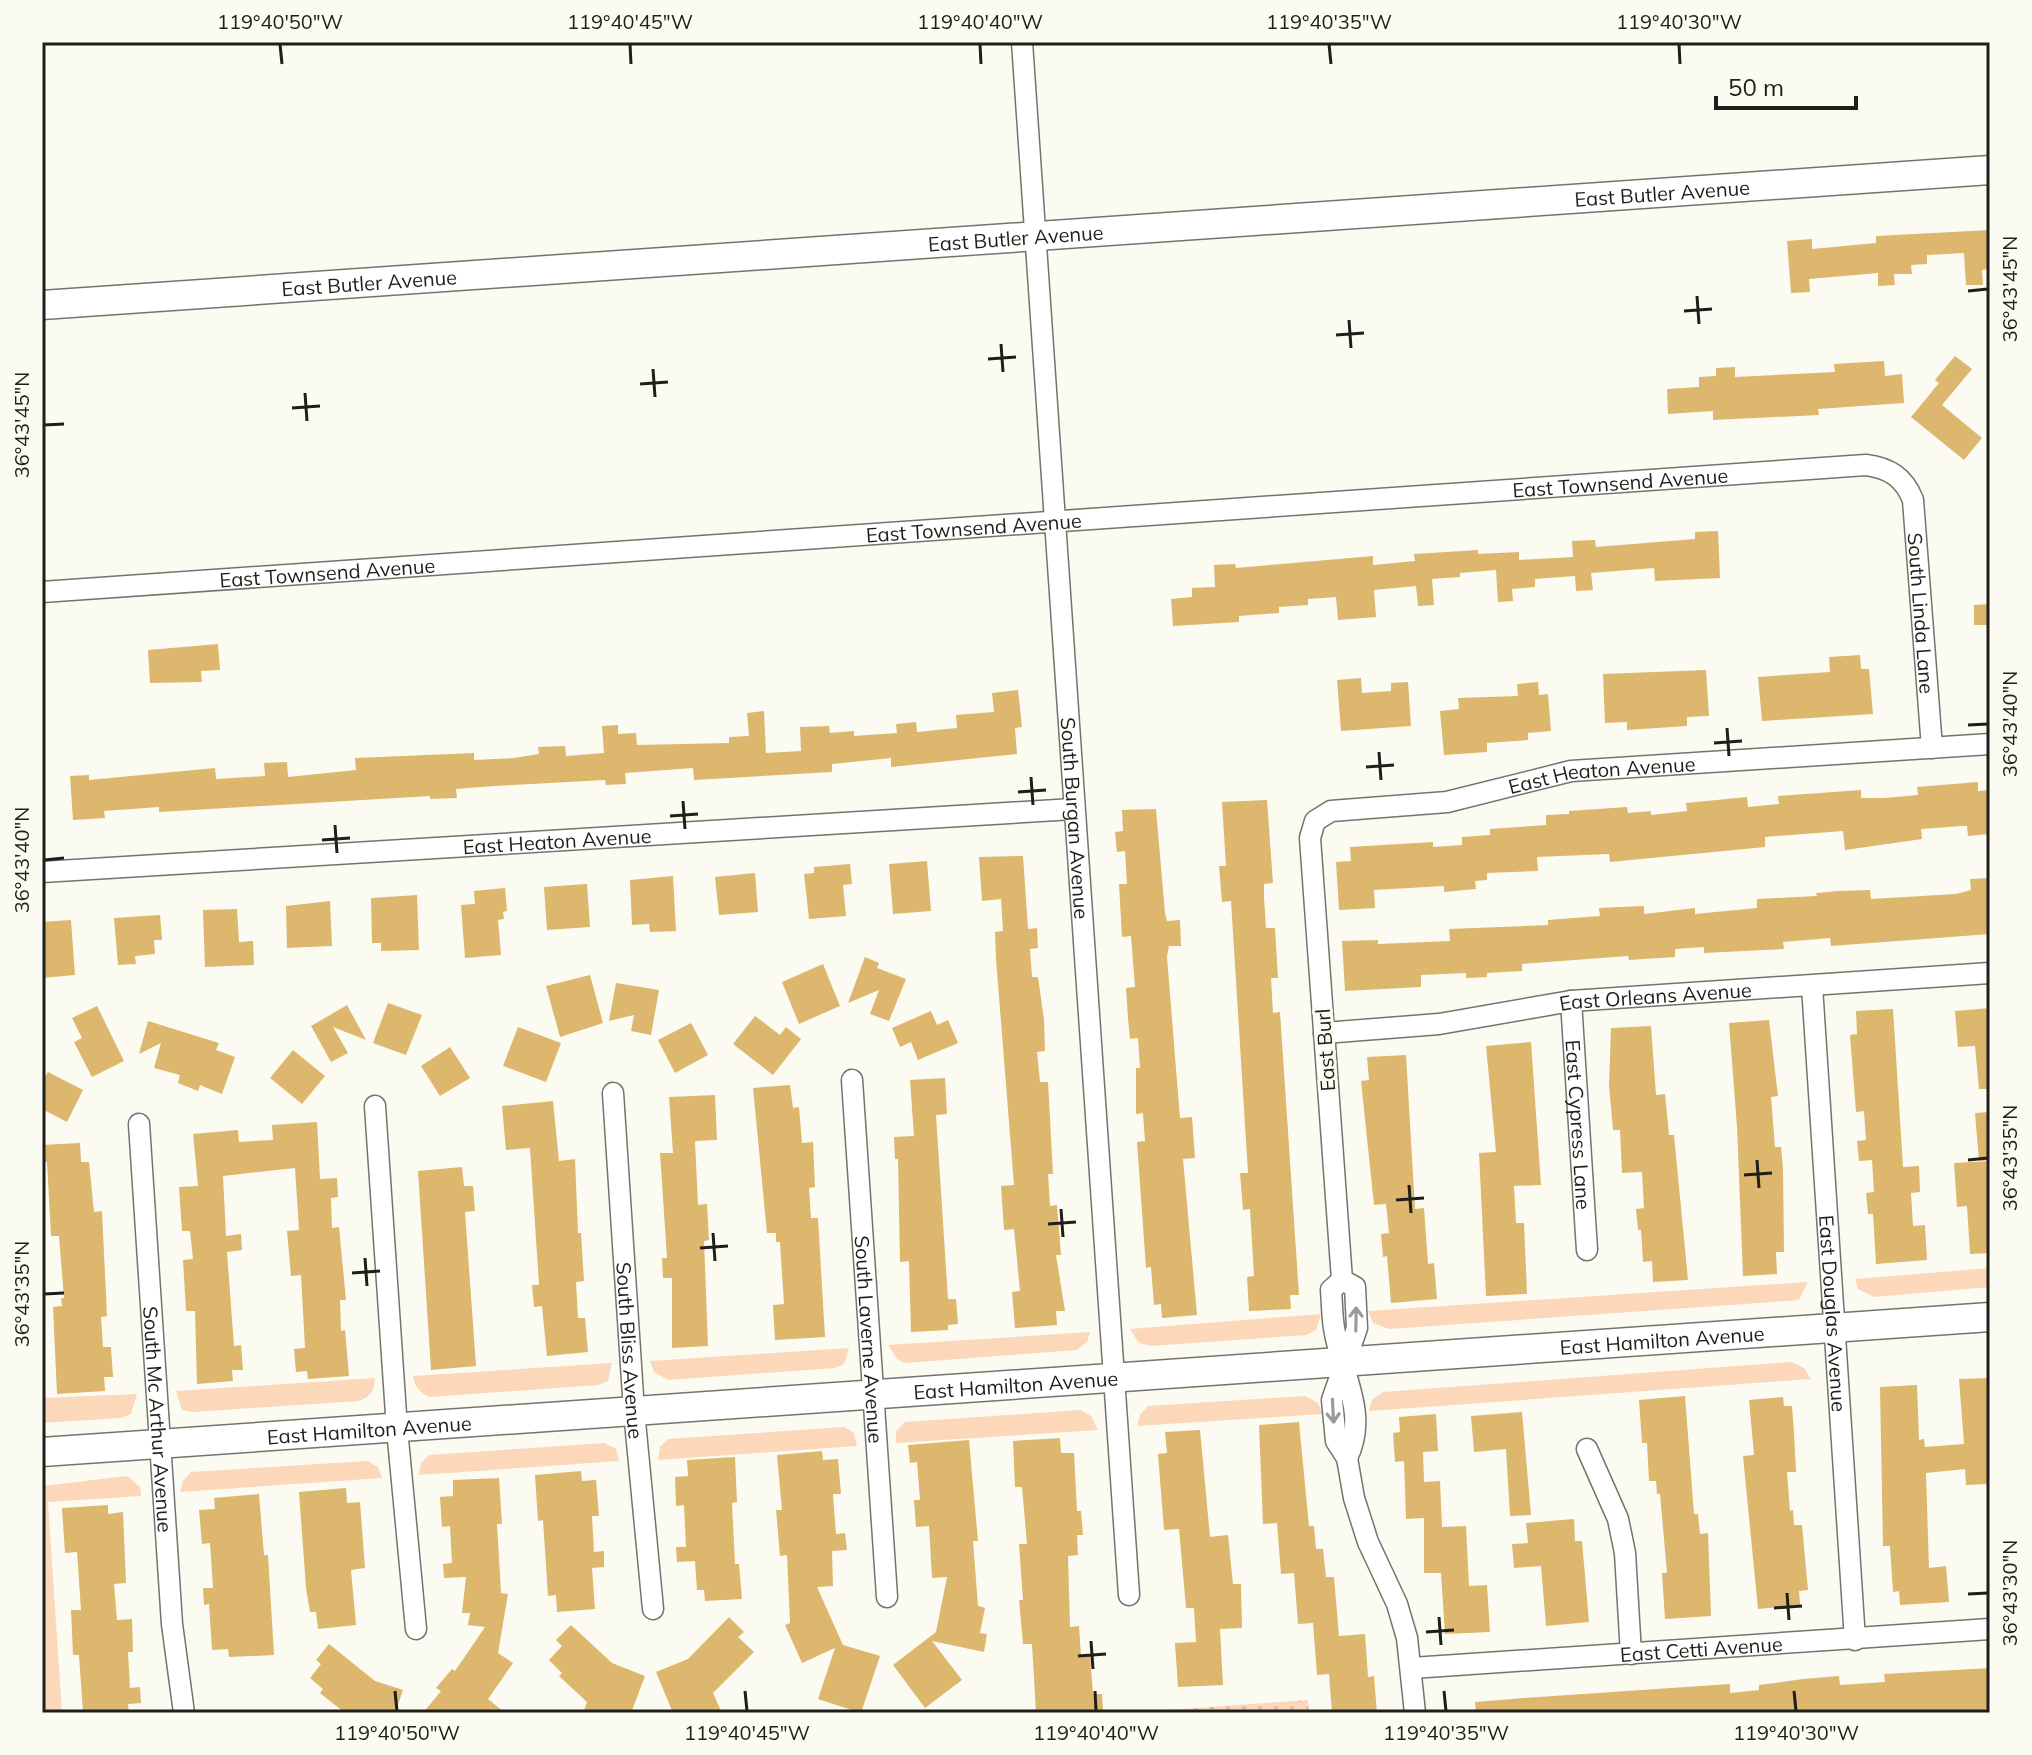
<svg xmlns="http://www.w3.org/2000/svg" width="2032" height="1755" font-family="Mulish,sans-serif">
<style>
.grass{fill:url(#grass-dots)}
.green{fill:#fdd7ba}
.building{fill:#dcb76d}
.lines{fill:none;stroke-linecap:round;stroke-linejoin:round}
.street-casing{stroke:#74746c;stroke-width:23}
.secondary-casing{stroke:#74746c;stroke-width:31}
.street{stroke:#fff;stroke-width:20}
.secondary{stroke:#fff;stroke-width:28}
.oneway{stroke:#9a9a98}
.ticks{fill:none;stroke:#1e1e1b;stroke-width:3}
.labels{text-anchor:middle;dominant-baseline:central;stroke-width:6;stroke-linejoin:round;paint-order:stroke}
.street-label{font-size:20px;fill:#1e1e1b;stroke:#fbfbf2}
.neatline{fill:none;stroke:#1e1e1b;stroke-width:3}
.ticks-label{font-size:20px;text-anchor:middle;fill:#1e1e1b}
</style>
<defs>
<pattern id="grass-dots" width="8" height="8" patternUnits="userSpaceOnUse" patternTransform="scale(2)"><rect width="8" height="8" fill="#fdd7ba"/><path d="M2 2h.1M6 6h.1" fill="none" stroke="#d8b89f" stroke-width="1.8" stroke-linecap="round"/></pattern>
</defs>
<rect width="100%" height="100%" fill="#fbfbf2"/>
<path class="grass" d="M1308,1700L1309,1713H1120L1141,1712Z"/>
<path class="green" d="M1990,1268V1287L1874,1297L1858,1289L1855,1279Z
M1808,1282L1799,1300L1788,1301L1389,1329L1373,1323L1368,1311Z
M1321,1314L1316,1330L1306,1335L1150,1346L1139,1343L1130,1329Z
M1090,1332L1087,1342L1077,1350L905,1363L897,1359L888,1345Z
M849,1348L844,1364L835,1368L668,1380L654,1372L650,1361Z
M1791,1362L1804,1368L1811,1379L1369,1411L1372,1400L1383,1392Z
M612,1363L608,1381L598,1385L429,1397C420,1393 414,1386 413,1376Z
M375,1378C374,1391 371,1397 358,1401L193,1412L182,1410L176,1391Z
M137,1394L131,1414L120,1418L42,1423V1398Z
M1305,1396L1318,1403L1323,1414L1137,1426L1140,1415L1148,1406Z
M1080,1410L1091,1416L1098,1430L896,1443V1431L905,1422Z
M844,1427L854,1433L857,1446L658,1460L660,1447L668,1439Z
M605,1443L616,1449L619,1461L419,1475L421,1463L429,1455Z
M367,1461L378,1467L382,1478L180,1492L183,1481L191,1472Z
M127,1476L140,1487L141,1496L48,1502L62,1713H42V1486Z"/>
<path class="building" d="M1990,230V269L1982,270L1983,285H1966L1964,253L1927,255V264L1911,265L1912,274H1894L1895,285L1878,286V273L1809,279L1810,292L1791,293L1787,241L1812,239V249L1876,243V236Z
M1955,356L1972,369L1942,405L1982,438L1964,460L1911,417L1939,383L1935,380Z
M1884,361L1885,376L1902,374L1904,403L1818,409L1819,415L1713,420V411L1668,414L1667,389L1699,387V377L1716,376V368L1735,367V377L1835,372L1834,364Z
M1718,531L1720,578L1655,581L1654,568L1591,573L1593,590L1576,591L1575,576L1535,579V587L1512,589L1513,601L1498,602L1496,570L1460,573V577L1432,579L1434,605L1418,606L1416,586L1374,590L1376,617L1338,620L1336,597L1308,599V605L1279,607V613L1239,616V622L1173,626L1171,599L1192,597V588L1215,587L1214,565L1235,564L1236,568L1373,556V565L1415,561L1414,554L1478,550V554L1519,552V560L1573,557L1572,541L1595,540L1596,547L1695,539V532Z
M1990,604V625H1974V605Z
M218,644L220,670L201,671L202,682L150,683L148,650Z
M1860,655L1861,669H1869L1873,714L1762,721L1758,677L1830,672L1829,657Z
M1706,670L1709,716L1687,717V726L1627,730V722L1605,723L1603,674Z
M1361,678L1362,693L1391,691V683L1408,682L1411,726L1341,731L1337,680Z
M1538,682L1539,695L1548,694L1551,731L1528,733V740L1487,743V752L1444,755L1440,711L1459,709L1458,698L1518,696L1517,684Z
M1018,690L1022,727L1015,728L1017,754L891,767V758L832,764V772L694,780L693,768L625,773L626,784L606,785L605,780L494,786L456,789L457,798L430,799V796L159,812V807L104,811L105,818L73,820L70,776L89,775V780L215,768L216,779L265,776L264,763L287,762L288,777L356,770L355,758L474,753V760L514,758L539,754L538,747L565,746L566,756L604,753L602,726L618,725V734L636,733L637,745L729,743V737L749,736L747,713L764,711L766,753L801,751L800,727L829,726L830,733L854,731V736L897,733L896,724L916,722L917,732L957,728L956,715L994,712L992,693Z
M1978,782V791L1990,790V834L1968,836L1967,826H1961L1921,829L1922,839L1845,850L1843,831L1765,837V847L1610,862L1609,854L1537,857L1538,871L1487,873V880L1475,881L1476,889L1444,892V886L1374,890L1375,908L1339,910L1336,862L1351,861L1350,847L1433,842V847L1462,845V837L1490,835V829L1546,825V815L1569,814V811L1627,807L1628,813L1651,811V815L1687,811L1686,803L1747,797L1748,807L1779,804L1778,796L1861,790V798H1884L1918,795L1917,787Z
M1267,800L1273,883L1264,884V898L1266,928H1275L1278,978H1271L1273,1013L1280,1012L1299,1295H1290L1291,1309L1249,1311L1247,1277L1254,1276L1250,1209L1243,1210L1240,1173H1248L1231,901L1222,902L1219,866H1226L1222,802Z
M1156,809L1165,913L1167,921L1180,920L1181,946H1169L1167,957L1180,1118L1192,1117L1195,1158L1183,1159L1197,1315L1162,1318L1161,1304L1154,1305L1151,1267L1146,1268L1137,1142L1145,1141L1143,1113L1136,1114V1068H1140L1138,1038L1130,1039L1128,1018L1126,988L1135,987L1131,936L1122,937L1119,884H1127L1125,851L1117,852L1115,832L1123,831L1122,810Z
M1023,856L1028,929L1037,928L1038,948L1030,949L1032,977H1038L1044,1020L1045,1051L1037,1052L1040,1082H1048L1053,1174H1048L1050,1206L1057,1205L1061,1255H1056L1065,1311H1056L1057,1325L1015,1328L1012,1292L1020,1291L1014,1229L1004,1230L1001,1186L1014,1185L996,959L995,932L1003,931L1001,899L982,901L979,857Z
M927,861L931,911L893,914L889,864Z
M850,864L852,884L843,885L846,916L809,919L804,874L814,873V867Z
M755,873L758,912L719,915L715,877Z
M673,876L676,931L650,932L649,924L632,925L630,880Z
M1990,878V934L1831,946L1830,938L1783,942L1784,949L1704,953V947L1675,949V957L1629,960L1628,956L1522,964V971L1487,973V977L1466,978V973L1421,975V987L1345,991L1342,941L1378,940V944L1450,941L1449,929L1548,925V920L1600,916L1599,908L1644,906V914L1695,908V914L1757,908V899L1817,896L1816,893L1838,891L1870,890L1871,899L1956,894L1971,890L1970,879Z
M587,884L590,927L547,930L544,887Z
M505,888L507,911L503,912L504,919L498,920L501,955L465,958L461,905L475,904L474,891Z
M417,895L419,950L381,951V943H372L371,898Z
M330,901L332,946L287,948L286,906Z
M237,909L239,942L253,941L254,965L205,967L203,910Z
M160,915L162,940H154L155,954L135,956L136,964L118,965L114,918Z
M71,920L75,975L42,978V922Z
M865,957L879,963L877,968L906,979L889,1021L870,1014L879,990L848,1003Z
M823,964L840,1006L799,1024L782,982Z
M590,975L603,1023L560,1037L546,986Z
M616,983L659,990L651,1035L631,1031L634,1015L609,1021Z
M388,1003L422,1015L406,1055L373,1043Z
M347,1005L366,1040L333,1027L348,1053L331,1062L311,1026Z
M97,1006L124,1061L92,1077L74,1042L82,1038L72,1018Z
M1990,1008V1089H1979L1975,1046L1958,1047L1955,1011Z
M1893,1009L1903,1167L1919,1166L1920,1192L1911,1193L1913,1226L1925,1225L1927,1260L1876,1264L1873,1214H1868L1866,1193L1874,1192L1872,1160L1859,1161L1857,1141L1866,1140L1864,1111L1856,1112L1850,1035L1857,1034L1856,1011Z
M931,1011L937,1025L948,1020L958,1043L918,1060L911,1042L900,1047L892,1028Z
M755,1016L780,1035L786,1027L801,1039L773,1075L733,1044Z
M1769,1020L1778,1096L1771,1097L1775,1147H1781L1783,1168L1784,1252H1776L1777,1274L1743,1276L1737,1127L1729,1023Z
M148,1021L219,1043L216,1050L235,1057L222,1094L200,1085L198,1091L178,1083L180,1075L154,1068L161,1043L139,1054Z
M691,1023L708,1055L675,1073L658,1040Z
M1651,1026L1656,1095L1665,1094L1669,1135H1674L1688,1280L1653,1282L1652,1261L1643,1262L1641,1230H1638L1636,1209L1644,1208L1642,1172L1622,1173L1620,1130H1613L1609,1085L1611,1028Z
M518,1027L561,1043L546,1082L503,1066Z
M1531,1042L1541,1185L1514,1186L1516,1223H1524L1527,1294L1486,1296L1479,1153L1496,1152L1486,1046Z
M450,1047L470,1078L440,1096L421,1066Z
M293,1050L325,1076L302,1104L270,1078Z
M1406,1055L1415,1209L1424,1208L1428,1264L1434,1263L1437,1299L1391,1303L1387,1256L1383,1257L1381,1234L1389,1233L1386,1204L1374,1205L1361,1081L1369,1080L1367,1057Z
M48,1072L83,1090L67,1122L42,1109V1082Z
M945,1078L947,1114L936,1115L948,1299H956L958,1324L948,1325V1330L911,1332L909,1261L900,1262L898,1159H895L894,1137L914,1136L910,1080Z
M790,1085L793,1108L799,1107L802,1143L813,1142L815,1187L809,1188L811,1218H818L825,1337L775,1340L773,1305L784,1304L780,1242H776V1233H767L753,1088Z
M715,1095L717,1140L695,1141L698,1205L707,1204L709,1240L704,1241L708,1346L672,1348V1278H663L662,1258H667L660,1153H673L669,1097Z
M553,1101L559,1161L575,1159L578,1233H581L584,1281L576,1282L578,1318H585L588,1352L547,1356L542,1306L534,1307L532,1285H539L530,1148L506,1150L502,1106Z
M1990,1112V1160L1979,1161L1975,1113Z
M317,1122L320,1179L337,1178L338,1197L331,1198L332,1228L339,1227L346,1300H340L341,1331L345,1330L349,1376L308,1379L307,1371L296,1372L294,1349L305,1348L301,1275L291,1276L287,1231L299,1230L295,1168L223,1176L226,1236L241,1234L242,1250L227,1252L234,1346L241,1345L243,1370H232L233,1381L197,1384L195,1311H186L183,1260L193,1259L190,1231H182L179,1187L198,1186L193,1134L238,1130L239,1142L273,1140L272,1125Z
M80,1143L81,1162H89L94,1212L102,1211L107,1316L101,1317L103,1347H111L113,1377H104L105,1391L57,1394L53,1307L62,1306L61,1298H64L59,1236H51L47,1162H42V1145Z
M1990,1161V1253L1970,1254L1967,1206L1957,1207L1954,1163Z
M462,1167L464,1186H473L475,1211L465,1212L476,1366L431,1370L418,1171Z
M1990,1378V1484L1966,1485L1965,1469L1926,1473L1929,1568L1946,1566L1949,1602L1900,1605L1899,1591L1893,1592L1890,1546H1883L1880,1387L1917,1385L1919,1440L1924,1439L1925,1447L1964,1444L1959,1379Z
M1685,1396L1694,1514H1698L1700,1534L1708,1533L1711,1616L1665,1619L1662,1573H1667L1660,1494H1657L1656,1481H1649L1647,1443H1642L1639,1400Z
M1783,1397L1784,1406H1792L1794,1433L1796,1472H1787L1790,1511L1793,1510L1794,1525H1802L1808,1590L1799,1591L1800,1605L1758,1609L1743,1456L1754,1455L1749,1400Z
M1522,1412L1531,1515L1510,1516L1506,1449L1474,1452L1471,1416Z
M1436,1414L1438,1451L1423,1452L1424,1482L1440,1481L1442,1527L1466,1526L1469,1586L1487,1585L1490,1632L1445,1634L1441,1573H1424V1518L1406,1519L1404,1461L1395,1462L1393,1433L1400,1432L1399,1417Z
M1299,1422L1309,1526H1314L1316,1549H1323L1326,1577H1334L1339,1636L1365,1634L1368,1677L1374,1676L1377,1713H1332L1329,1674L1317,1675L1313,1623L1298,1624L1294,1573L1281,1574L1277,1523L1263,1524L1259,1425Z
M1200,1430L1210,1537L1228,1535L1233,1584H1241L1242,1628L1220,1629L1223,1685L1178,1687L1175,1643L1196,1642L1194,1608H1186L1179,1529L1164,1530L1158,1454L1167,1453L1165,1432Z
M1060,1438L1061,1453H1074L1077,1511H1081L1083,1535H1077L1078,1555L1068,1556L1070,1627L1079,1626L1081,1656L1090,1655L1093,1694H1102L1103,1710L1036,1713L1032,1644H1023L1019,1600H1023L1019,1544H1027L1022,1487H1015L1013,1441Z
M969,1440L978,1541H973L978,1606L985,1608L980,1633L987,1634L984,1652L932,1641L962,1680L925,1708L893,1665L936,1632L947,1577L932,1578L929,1526L916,1527L914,1500H920L917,1462L910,1463L908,1445Z
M822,1451L823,1460L838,1459L841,1494H833L836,1534L845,1533L847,1550L832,1551L833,1586L817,1587L843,1645L880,1656L861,1713L818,1699L835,1648L802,1663L785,1625L790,1623L787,1555L780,1556L776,1510H782L777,1455Z
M735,1457L737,1502L732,1503L735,1564H739L742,1599L705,1601L704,1590H697L695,1561L677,1562L676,1547H686L684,1505L676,1506L675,1477L688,1476L687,1460Z
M581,1471L582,1481L596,1480L599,1516H592L594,1552L604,1551V1567L592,1568L595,1609L557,1612L556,1595L548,1596L543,1520L538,1521L535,1475Z
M499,1478L502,1524H497L501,1593L508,1594L498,1653L513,1663L488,1699L505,1713H423L441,1691L436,1688L452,1669L455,1671L485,1627L468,1625L470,1613H462L466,1577L444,1578L443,1564L452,1563L450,1526L442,1527L440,1497L453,1496V1480Z
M346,1488L347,1503L360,1502L365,1568L351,1570L356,1625L318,1629L316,1612H310L306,1588L299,1492Z
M259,1494L264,1555H268L274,1655L229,1657L228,1649L212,1650L209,1604L204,1605L203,1588H213L210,1543L202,1544L199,1510L215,1509L214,1498Z
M108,1505V1514L123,1512L126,1583L114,1584L117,1620L132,1619L133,1652H128L130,1688L140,1687L141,1703L128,1704L129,1713H83L79,1655H73L71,1610H81L77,1552L65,1553L62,1508Z
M1574,1519L1575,1541H1582L1589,1622L1546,1626L1541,1566L1514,1568L1512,1544L1528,1543L1526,1523Z
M729,1617L744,1632L738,1637L754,1652L713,1693L722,1713H673L656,1672L688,1659Z
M571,1625L612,1663L645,1676L631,1713H583L587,1702L559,1676L562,1673L549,1660L562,1646L556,1640Z
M329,1644L375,1681L403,1690L395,1713H345L320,1693L323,1689L310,1678L321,1664L316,1660Z
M1990,1668V1713H1476L1475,1702L1524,1698L1730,1684V1693L1759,1690V1685L1803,1679L1839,1676L1840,1685L1885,1682L1884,1674Z"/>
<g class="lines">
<defs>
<g id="street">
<path id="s1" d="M1022,42L1129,1595"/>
<path id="s2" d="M42,592L1866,465C1889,468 1904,477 1913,500L1932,748"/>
<path id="s3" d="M42,872L1073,809"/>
<path id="s4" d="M1812,986L1855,1640"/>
<path id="s5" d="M1571,1001L1587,1250"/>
<path id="s6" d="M1324,1033L1439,1024L1571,1001L1990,973"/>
<path id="s7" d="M852,1080L887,1597"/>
<path id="s8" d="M613,1093L634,1411L653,1609"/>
<path d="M375,1106L397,1429L416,1629"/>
<path id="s9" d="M139,1124L172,1624L184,1713"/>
<path id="s10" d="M1342,1280L1310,838L1315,821L1331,811L1447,802L1571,771L1990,744"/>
<path d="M1342,1280L1355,1287L1357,1328L1332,1400L1336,1441L1347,1458L1354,1498L1368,1542L1397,1604L1407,1638L1415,1713"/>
<path d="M1342,1280L1331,1290C1332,1302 1332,1316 1334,1328C1341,1374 1369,1413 1347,1458"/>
<path d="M1587,1449L1618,1519L1625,1553L1631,1654"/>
<path id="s11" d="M1412,1668L1990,1629"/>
</g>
<g id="secondary">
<path id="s12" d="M42,305L1990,170"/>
<path id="s13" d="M42,1452L1990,1317"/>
</g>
</defs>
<use href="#street" class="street-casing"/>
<use href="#secondary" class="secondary-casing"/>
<use href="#street" class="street"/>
<use href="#secondary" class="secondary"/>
</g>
<defs><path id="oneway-shaft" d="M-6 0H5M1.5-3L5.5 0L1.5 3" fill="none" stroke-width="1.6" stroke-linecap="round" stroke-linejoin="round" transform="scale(2)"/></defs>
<g class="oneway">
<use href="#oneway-shaft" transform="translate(1356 1319) rotate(-89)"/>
<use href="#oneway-shaft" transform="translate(1333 1411) rotate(87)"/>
</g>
<path class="ticks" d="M280,44L282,64M630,44L631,64M980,44L981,64M1329,44L1331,64M1679,44L1680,64M1968,291L1988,289M1697,296L1699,324M1684,311L1712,309M1349,320L1351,348M1336,335L1364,333M1001,344L1003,372M988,359L1016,357M653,369L655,397M640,384L668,382M305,393L307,421M292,408L320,406M44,425L64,424M1968,725L1988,724M1727,728L1729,756M1714,743L1742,741M1379,752L1381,780M1366,767L1394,765M1031,777L1033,805M1018,792L1046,790M683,801L685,829M670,816L698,814M335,825L337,853M322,840L350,838M44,860L64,858M1757,1160L1759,1188M1968,1160L1988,1158M1744,1175L1772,1173M1409,1185L1411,1213M1396,1200L1424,1198M1061,1209L1063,1237M1048,1224L1076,1222M713,1233L715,1261M700,1248L728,1246M365,1258L367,1286M352,1273L380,1271M44,1294L64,1293M1787,1593L1789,1620M1968,1594L1988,1593M1774,1608L1802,1606M1439,1617L1441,1645M1426,1632L1454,1630M1091,1641L1093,1669M1078,1656L1106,1654M395,1691L397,1711M745,1691L747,1711M1095,1691L1096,1711M1444,1691L1446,1711M1794,1691L1796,1711"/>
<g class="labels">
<g class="street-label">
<text stroke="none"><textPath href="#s12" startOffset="1624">East Butler Avenue</textPath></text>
<text stroke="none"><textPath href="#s12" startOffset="976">East Butler Avenue</textPath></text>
<text stroke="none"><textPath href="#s12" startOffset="328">East Butler Avenue</textPath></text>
<text stroke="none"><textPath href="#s2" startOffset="1582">East Townsend Avenue</textPath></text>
<text stroke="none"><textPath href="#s2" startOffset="934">East Townsend Avenue</textPath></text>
<text stroke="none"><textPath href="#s2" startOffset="286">East Townsend Avenue</textPath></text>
<text stroke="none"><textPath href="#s2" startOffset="2004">South Linda Lane</textPath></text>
<text stroke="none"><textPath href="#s10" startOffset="754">East Heaton Avenue</textPath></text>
<text stroke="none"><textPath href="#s1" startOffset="778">South Burgan Avenue</textPath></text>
<text stroke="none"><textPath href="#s3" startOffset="516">East Heaton Avenue</textPath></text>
<text stroke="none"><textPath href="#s6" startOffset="334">East Orleans Avenue</textPath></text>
<text transform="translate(1325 1050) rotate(-94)">East Burl</text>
<text stroke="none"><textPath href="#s5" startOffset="124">East Cypress Lane</textPath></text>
<text stroke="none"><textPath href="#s4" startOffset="328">East Douglas Avenue</textPath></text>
<text stroke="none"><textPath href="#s7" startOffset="260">South Laverne Avenue</textPath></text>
<text stroke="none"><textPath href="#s13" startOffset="1624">East Hamilton Avenue</textPath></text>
<text stroke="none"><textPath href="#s8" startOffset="258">South Bliss Avenue</textPath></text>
<text stroke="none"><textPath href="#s13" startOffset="976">East Hamilton Avenue</textPath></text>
<text stroke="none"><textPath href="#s9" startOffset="296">South Mc Arthur Avenue</textPath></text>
<text stroke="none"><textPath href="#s13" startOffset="328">East Hamilton Avenue</textPath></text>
<text stroke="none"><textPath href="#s11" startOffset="290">East Cetti Avenue</textPath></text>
</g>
</g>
<rect width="2032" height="1755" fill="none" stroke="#fbfbf2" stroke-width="88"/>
<path d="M1716 96v12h140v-12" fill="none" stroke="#1e1e1b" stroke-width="4"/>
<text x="1728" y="96" font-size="24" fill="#1e1e1b" stroke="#fbfbf2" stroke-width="6" paint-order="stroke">50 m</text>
<rect x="44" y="44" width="1944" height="1667" class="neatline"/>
<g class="ticks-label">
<text x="280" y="29">119°40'50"W</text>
<text x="630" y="29">119°40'45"W</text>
<text x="980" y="29">119°40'40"W</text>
<text x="1329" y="29">119°40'35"W</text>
<text x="1679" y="29">119°40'30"W</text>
<text transform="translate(2010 289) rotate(-90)" y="7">36°43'45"N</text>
<text transform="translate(22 425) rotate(-90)" y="7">36°43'45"N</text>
<text transform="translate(2010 724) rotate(-90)" y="7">36°43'40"N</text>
<text transform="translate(22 860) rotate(-90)" y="7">36°43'40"N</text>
<text transform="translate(2010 1158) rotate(-90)" y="7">36°43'35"N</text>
<text transform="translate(22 1294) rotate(-90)" y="7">36°43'35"N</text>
<text transform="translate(2010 1593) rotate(-90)" y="7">36°43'30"N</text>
<text x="397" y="1740">119°40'50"W</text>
<text x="747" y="1740">119°40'45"W</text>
<text x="1096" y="1740">119°40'40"W</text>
<text x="1446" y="1740">119°40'35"W</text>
<text x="1796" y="1740">119°40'30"W</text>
</g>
</svg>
